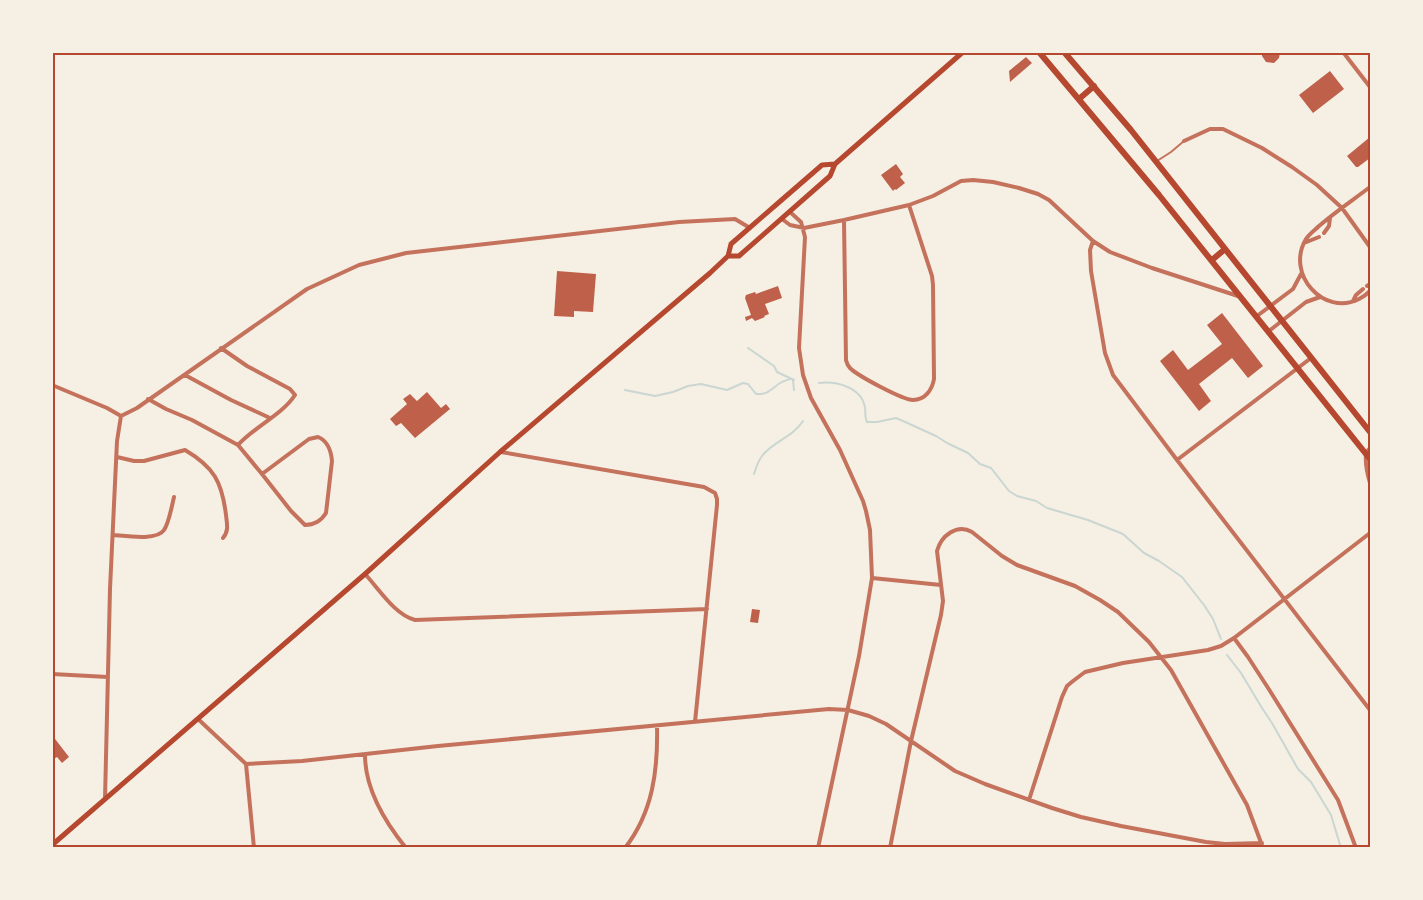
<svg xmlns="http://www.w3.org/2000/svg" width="1423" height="900" font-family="'Titillium Web',sans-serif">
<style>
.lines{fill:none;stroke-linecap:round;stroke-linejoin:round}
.stream{stroke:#c9d6d2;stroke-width:2}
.building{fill:#bf614a}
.service{stroke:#c5725c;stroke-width:2}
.minor{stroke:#c5725c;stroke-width:4}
.secondary{stroke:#b5482f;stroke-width:5}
.primary{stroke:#b5482f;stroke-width:6}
.neatline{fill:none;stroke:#b5482f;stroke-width:2}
</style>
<rect width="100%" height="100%" fill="#f6efe4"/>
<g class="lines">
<path class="stream" d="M748,348L774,366L777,372L794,380
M793,381L794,390
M819,383C836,381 862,387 865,408C866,413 864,416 867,422H877L896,418L903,421L936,436L947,443L968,453L980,464L991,468L1009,491L1017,496L1036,501L1047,508L1088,520L1123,534L1144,553L1159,561L1182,577L1204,605L1213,619L1221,639
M625,390L655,396L673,392L688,386L701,384L727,390L743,383L748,384L756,394C768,395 771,389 780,383C783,381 787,380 790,379
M754,474C756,468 758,461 762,456C773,441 792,438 803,421
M1227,655L1241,673L1262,708L1272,723L1298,769L1311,782L1331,815L1341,848"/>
</g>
<path class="building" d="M1262,52H1280L1279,58L1274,63L1266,62L1262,56Z
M1026,57L1032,63L1010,82L1009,71Z
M1330,71L1344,89L1313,113L1299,95Z
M1370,137V158L1358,167H1356L1347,156Z
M896,164L903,174L900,177L905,183L896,190L895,189L893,191L881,175Z
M557,271L596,274L593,312L574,311V317L554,316Z
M778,286L782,298L765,304L769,314L764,316L765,317L755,321L752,318L746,321L745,317L751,315L745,298L746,295L755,292L756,294Z
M1222,313L1263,366L1248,378L1232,358L1199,384L1211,401L1199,411L1160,361L1173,350L1188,370L1222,344L1207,325Z
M427,392L441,408L446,404L450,409L415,438L401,423L396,426L390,419L407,404L403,399L410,394L417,401Z
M752,609L760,610L758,623L750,622Z
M52,735L69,757L62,763L57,757L52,760Z"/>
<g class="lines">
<path class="service" d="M1157,161L1171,152L1184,141"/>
<path class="minor" d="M1343,52L1370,87
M1184,141L1210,129H1223L1262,148L1292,167L1317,185L1342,208L1370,247
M1370,187C1353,200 1335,212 1319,226C1315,230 1309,234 1306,239C1285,274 1324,317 1359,299C1363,297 1367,294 1370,291
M790,212L801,222L805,237L799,348L803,375L811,398L840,450L863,501L866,511L870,530L872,578L859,656L818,848
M782,219L790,225L804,228L844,220L909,205L933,196L961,181L973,180L993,182L1019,188L1038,194L1049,200L1093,241L1110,252L1152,268L1238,296
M844,220L846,360C847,364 847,365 850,368C858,376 903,400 913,400C925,400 932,390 934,379L933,285L932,276L909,205
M1324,233L1329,226L1330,218
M1093,241L1090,250L1091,271L1105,353L1113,375L1177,460L1370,710
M1304,243L1319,237
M1367,286L1370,284
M1353,301L1356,295L1363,289
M1257,316L1293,289L1301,274
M1269,331L1306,302L1320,297
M221,348L247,366L290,389L295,395C282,415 254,427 238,445
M185,375L231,400L270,418
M52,385L107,408L121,416
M148,399L166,409L192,420L238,445L262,474
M318,437C328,441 331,450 332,461L326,513C321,521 315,525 305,525L291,511L262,474L309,439Z
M1370,448L1366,453C1365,463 1367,473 1370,483
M501,452L704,487L715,493L717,499V505L695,722
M117,457L134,461H144L185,450C214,467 222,482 226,515C227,524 229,531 223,538
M1177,460L1311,358
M113,535C126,536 157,541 164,530C169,523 172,505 174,497
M365,574C379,589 395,615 415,620L707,609
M872,578L941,585
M1234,638L1248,657L1270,691L1338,800L1356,848
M52,674L108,677
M198,719L246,764L254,848
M365,755C365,789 385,822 406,848
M246,764L302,761L438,746L829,709L848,710L869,716L886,724L955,771L985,784L1052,808L1081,817L1121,826L1206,842L1225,844L1262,843
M105,799L110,589L117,441L121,416L137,408L307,289L359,265L406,253L679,222L735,219L750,228
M1029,800L1062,697L1067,686L1073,681L1085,672L1123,663L1208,650L1221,646L1234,638L1370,533
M625,848C653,812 658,770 657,726
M890,848L911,741L941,615L943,601L937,551C941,536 957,523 972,532L1002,556L1017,565L1075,586L1100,600L1118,612L1149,642L1171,670L1247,805L1263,848"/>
<path class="secondary" d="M728,256H739L830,176L835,164L963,52
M52,845L365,574L500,452L710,273L728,256L731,244L777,204L822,165L835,164"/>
<path class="primary" d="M1039,52L1159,195L1370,459
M1064,52L1131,130L1370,432
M1079,99L1094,86
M1212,260L1225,249"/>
</g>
<rect width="1423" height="900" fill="none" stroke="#f6efe4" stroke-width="108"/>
<rect x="54" y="54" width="1315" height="792" class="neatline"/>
</svg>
